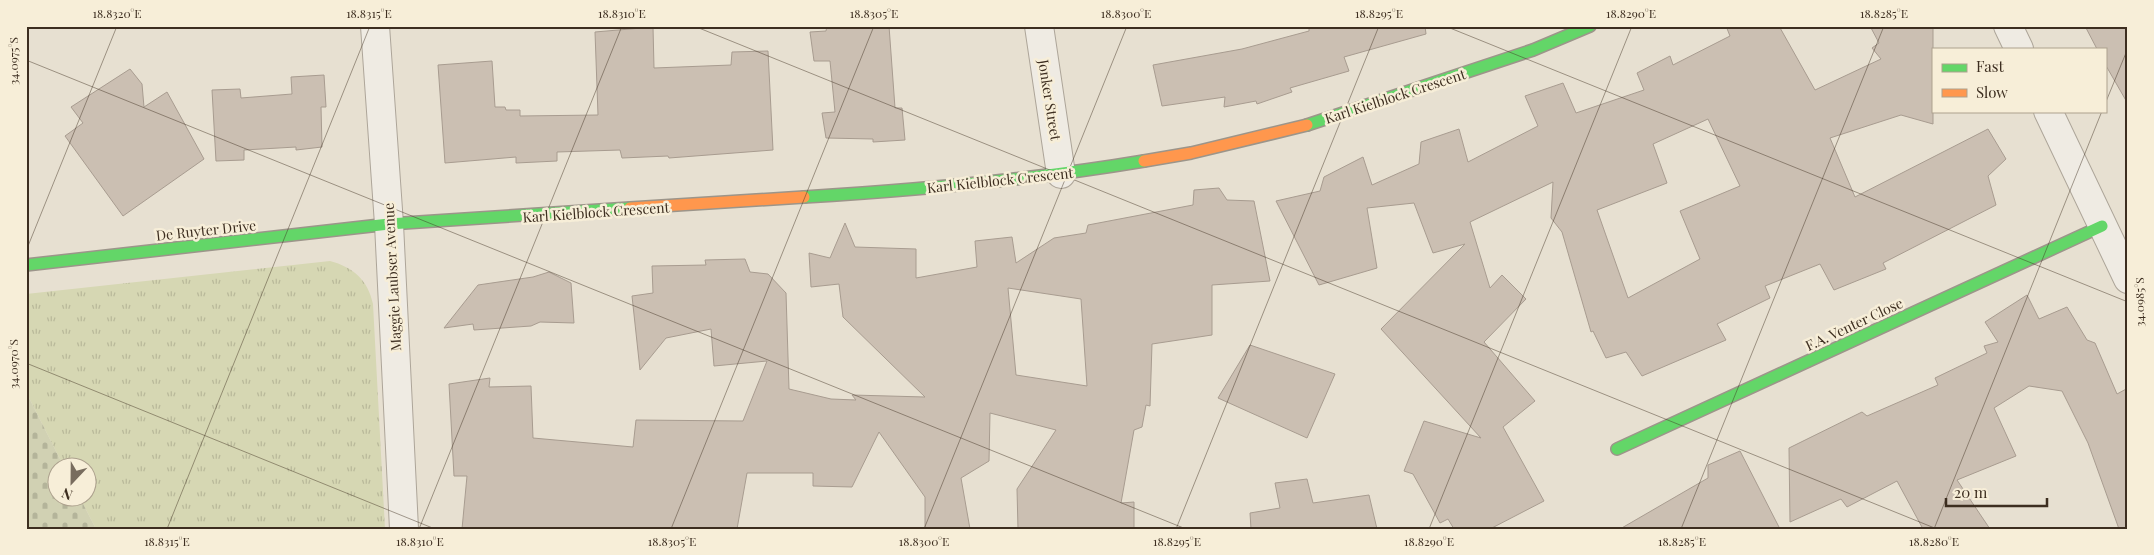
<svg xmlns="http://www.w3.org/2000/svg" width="2154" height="555" font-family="'Playfair Display',serif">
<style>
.grass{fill:url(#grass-tufts)}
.cemetery{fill:url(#cemetery-stones)}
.building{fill:#cbbfb2;stroke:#a89c90;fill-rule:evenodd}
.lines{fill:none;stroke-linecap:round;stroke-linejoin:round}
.street-casing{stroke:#ada599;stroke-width:30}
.fast-casing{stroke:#9c958a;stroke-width:14}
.slow-casing{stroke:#9c958a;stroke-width:14}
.street{stroke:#efebe3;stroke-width:28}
.fast{stroke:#63d668;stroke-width:11}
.slow{stroke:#ff974d;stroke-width:11}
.ticks{fill:none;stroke:#3d2e20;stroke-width:1;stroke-opacity:0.45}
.labels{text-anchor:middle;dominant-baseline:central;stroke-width:5;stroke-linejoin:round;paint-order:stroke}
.street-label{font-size:14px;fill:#3d2e20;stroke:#f7eed8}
.neatline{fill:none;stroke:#3d2e20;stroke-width:2}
.ticks-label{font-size:12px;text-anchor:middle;fill:#3d2e20}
</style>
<defs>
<pattern id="grass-tufts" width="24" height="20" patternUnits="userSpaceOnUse" patternTransform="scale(1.25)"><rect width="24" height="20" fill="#d6d7b3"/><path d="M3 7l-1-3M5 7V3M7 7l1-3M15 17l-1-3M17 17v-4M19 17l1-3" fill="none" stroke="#b9b99a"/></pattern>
<pattern id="cemetery-stones" width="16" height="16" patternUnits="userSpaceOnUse" patternTransform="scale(1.25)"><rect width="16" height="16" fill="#d1d1b3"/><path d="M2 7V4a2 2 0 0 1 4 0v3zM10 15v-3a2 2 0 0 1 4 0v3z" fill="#b4b49a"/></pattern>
</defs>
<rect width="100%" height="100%" fill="#e7e0d1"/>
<path class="grass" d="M330,261C353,267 368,280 373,304L385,529H96L80,498H88V468L64,467L26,392V294Z"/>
<path class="cemetery" d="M26,392L64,467L58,468V498H80L96,529H26Z"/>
<path class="building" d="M827,26H889L895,108H902L905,140L873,142V139L826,138L822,113L835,112L830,61H814L810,32L826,31Z
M1309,26H1425L1426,34L1344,57L1349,71L1290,88L1292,92L1257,104L1256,101L1224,107L1225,97L1162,106L1153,65L1242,49L1309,31Z
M1726,26H1779L1815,90L1881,59L1872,48L1879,43L1870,26H1933V124L1901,115L1830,138L1855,197L1988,129L2006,159L1988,176L1996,205L1883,263L1886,269L1834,290L1820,264L1765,286L1770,298L1717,324L1726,340L1642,376L1626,352L1606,358L1593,331L1591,332L1562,232L1551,218L1553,182L1470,222L1490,288L1502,275L1526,299L1484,342L1535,401L1503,427L1544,501L1490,529H1454L1448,519L1440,523L1413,474L1404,471L1424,421L1481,438L1381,329L1465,244L1433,253L1414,203L1367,208L1377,268L1319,285L1276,201L1320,191L1324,177L1363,157L1372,185L1419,164L1421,142L1459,129L1468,162L1538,126L1525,96L1563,83L1576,113L1644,90L1637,73L1670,56L1673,65L1730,36ZM1708,119L1740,186L1680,211L1700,259L1628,298L1597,210L1667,183L1653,144Z
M2085,26H2128V104L2105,64V49H2097Z
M653,27L654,68L731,65L732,52L768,51L773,150L669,158L668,156L622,158L620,150L557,152V161L516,163V157L445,163L438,65L492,61L495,107H505L506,110H520V116L598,115L595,32Z
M130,69L142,84L144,107L167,92L204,159L123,216L65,136L83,123L71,107Z
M324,75L326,107H321L322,147L296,150V147L244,150V160L216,161L212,90L240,89L241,98L292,94L291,77Z
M1219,188L1227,200L1254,201L1270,281L1212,285V335L1152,344L1150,406L1146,405L1142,427L1134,430L1121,503L1134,502V529H1018L1017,489L1056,430L990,413L989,461L961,478L970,529H925V497L879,432L852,487L813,486V473H747L737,529H462L467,476H454L449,384L490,378L489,387L531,386L533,438L633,447L636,420L743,421L767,361L714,366L711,329L666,338L640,370L632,296L653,293L652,266L706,265L705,260L745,259L750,272L768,274L786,293L789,389L831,399L856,400L852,395L925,397L843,317L839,284L811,287L809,253L830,258L845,223L855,247L916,249V278L977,267L975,241L1012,237L1016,263L1054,238L1086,233L1088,225L1193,205L1194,190ZM1008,288L1081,299L1087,386L1016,375Z
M549,272L571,283L574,323L540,322L531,326L474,330L473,324L444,328L478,285L533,277Z
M2027,295L2039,319L2067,307L2087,340L2095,343L2117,394L2128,388V529H2119L2088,443L2062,391L2029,386L1994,408L2016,456L1957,480L1990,529H1923L1897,481L1847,507L1841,499L1790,522L1789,448L1862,412L1867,416L1938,385L1935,378L1987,353L1984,346L1998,342L1985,322Z
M1250,345L1335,374L1307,438L1218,398Z
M1740,451L1780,529H1620L1708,478V465Z
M1307,479L1313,503L1369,495L1377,529H1251L1250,513L1280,508L1275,483Z"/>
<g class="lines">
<defs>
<path id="street" d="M375,26L389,224L404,529
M1039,26L1061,174
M2008,26L2019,49
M2048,111L2128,279"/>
<path id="fast" d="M1307,125L1533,50L1590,26
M804,197C918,190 1031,180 1144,161
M26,265L389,224L630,208
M1617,449L2102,226"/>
<path id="slow" d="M1144,161L1191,153L1307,125
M630,208L804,197"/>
</defs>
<use href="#street" class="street-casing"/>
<use href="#fast" class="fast-casing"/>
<use href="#slow" class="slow-casing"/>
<use href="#street" class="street"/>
<use href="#fast" class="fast"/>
<use href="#slow" class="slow"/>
</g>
<path class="ticks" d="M694,26L1937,529M1445,26L2128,302M26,60L1186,529M2105,104L2128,48M26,251L117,26M26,363L435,529M167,529L370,26M419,529L622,26M671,529L874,26M924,529L1127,26M1176,529L1379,26M1429,529L1632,26M1681,529L1884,26M1934,529L2102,111"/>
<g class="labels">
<g class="street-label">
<text transform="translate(1395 96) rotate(-18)">Karl Kielblock Crescent</text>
<text transform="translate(1050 100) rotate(81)">Jonker Street</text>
<text transform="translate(1000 180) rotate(-6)">Karl Kielblock Crescent</text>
<text transform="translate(596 212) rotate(-4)">Karl Kielblock Crescent</text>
<text transform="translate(206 230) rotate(-6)">De Ruyter Drive</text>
<text transform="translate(392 277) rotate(-93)">Maggie Laubser Avenue</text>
<text transform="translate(1854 324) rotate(-25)">F.A. Venter Close</text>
</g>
</g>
<rect width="2154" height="555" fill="none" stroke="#f7eed8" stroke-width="55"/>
<rect x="1932" y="48" width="175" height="65" fill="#f7eed8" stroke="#ada18e"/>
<rect x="1942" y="64" width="25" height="8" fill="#63d668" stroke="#ada18e"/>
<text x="1976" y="72" font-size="15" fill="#3d2e20">Fast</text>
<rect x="1942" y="89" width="25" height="8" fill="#ff974d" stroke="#ada18e"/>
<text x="1976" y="98" font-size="15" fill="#3d2e20">Slow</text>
<g transform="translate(72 482) rotate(202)"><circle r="24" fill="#f7eed8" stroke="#ada18e"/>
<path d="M0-4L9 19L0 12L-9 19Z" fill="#786c5e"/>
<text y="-8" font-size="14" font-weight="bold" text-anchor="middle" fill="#3d2e20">N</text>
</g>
<path d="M1946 498v8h101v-8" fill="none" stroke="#3d2e20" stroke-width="2.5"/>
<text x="1954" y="498" font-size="15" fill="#3d2e20" stroke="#f7eed8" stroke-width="4" paint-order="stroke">20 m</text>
<rect x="28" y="28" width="2098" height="500" class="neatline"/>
<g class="ticks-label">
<text x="117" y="18">18.8320°E</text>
<text x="369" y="18">18.8315°E</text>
<text x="622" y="18">18.8310°E</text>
<text x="874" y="18">18.8305°E</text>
<text x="1126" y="18">18.8300°E</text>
<text x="1379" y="18">18.8295°E</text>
<text x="1631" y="18">18.8290°E</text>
<text x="1884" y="18">18.8285°E</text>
<text transform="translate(14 61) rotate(-90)" y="4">34.0975°S</text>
<text transform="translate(2140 302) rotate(-90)" y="4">34.0985°S</text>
<text transform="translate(14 364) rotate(-90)" y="4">34.0970°S</text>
<text x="167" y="546">18.8315°E</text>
<text x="420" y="546">18.8310°E</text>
<text x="672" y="546">18.8305°E</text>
<text x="924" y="546">18.8300°E</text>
<text x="1177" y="546">18.8295°E</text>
<text x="1429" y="546">18.8290°E</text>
<text x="1682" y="546">18.8285°E</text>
<text x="1934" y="546">18.8280°E</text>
</g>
</svg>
